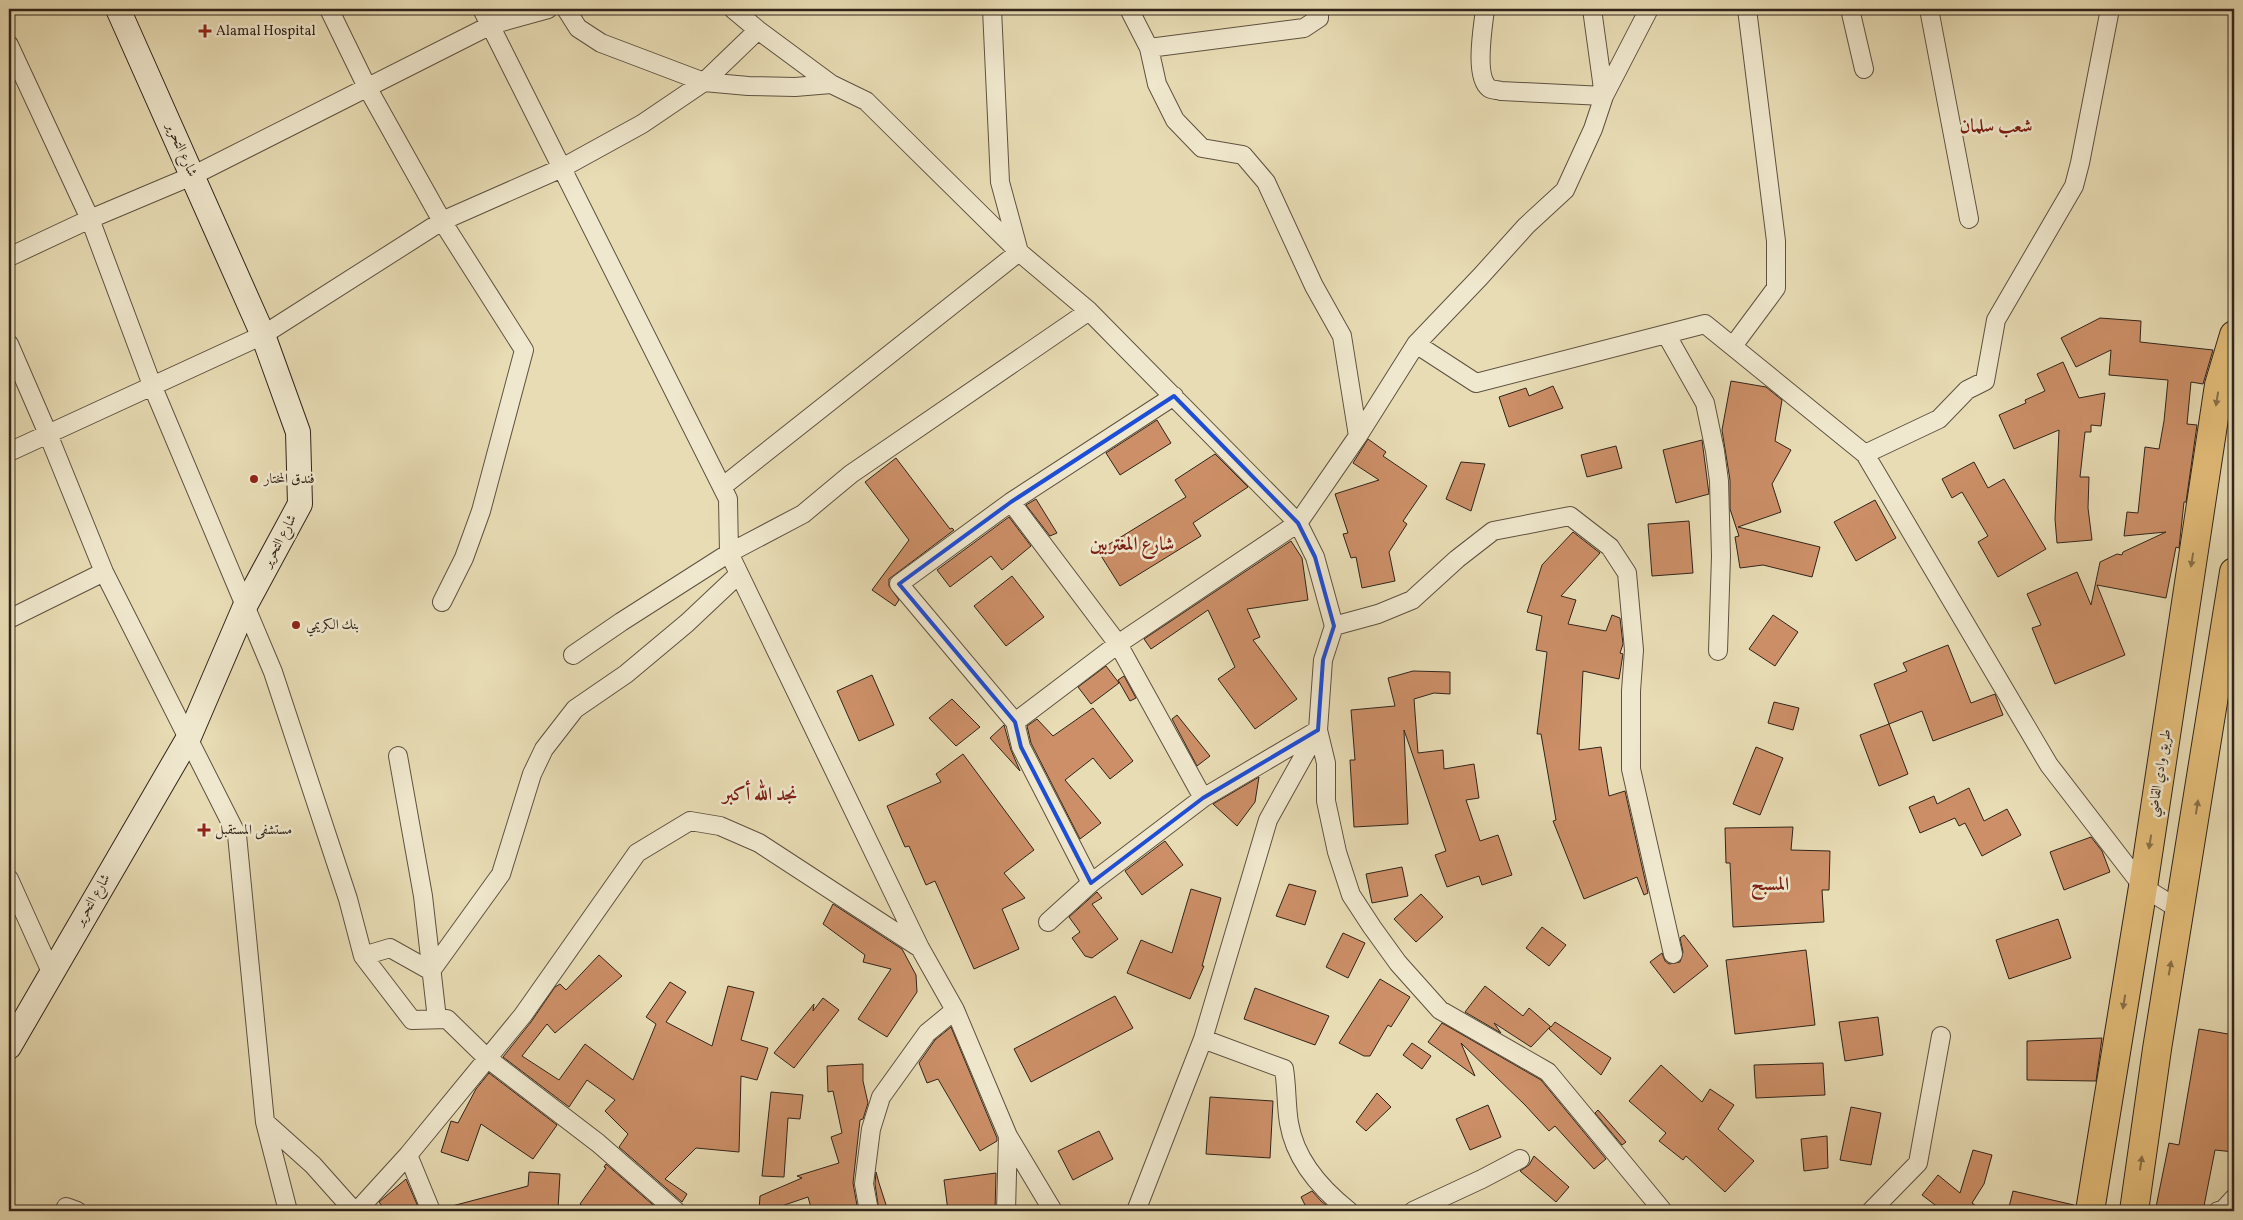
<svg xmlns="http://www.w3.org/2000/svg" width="2243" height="1220" font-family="Vollkorn,Amiri,serif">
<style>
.building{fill:#cc8f67;stroke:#30241a}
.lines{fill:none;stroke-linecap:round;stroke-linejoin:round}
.minor-casing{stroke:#5e5240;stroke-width:20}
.secondary-casing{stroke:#30241a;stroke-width:26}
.primary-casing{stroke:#30241a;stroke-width:30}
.minor{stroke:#f0e8ce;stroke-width:18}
.secondary{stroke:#f0e8ce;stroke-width:24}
.primary{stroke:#e4be7a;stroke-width:28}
.oneway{fill:#8a714a}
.marked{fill:none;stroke:#1d4ed8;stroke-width:4;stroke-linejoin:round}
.poi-dot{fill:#8f2418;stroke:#f0e8ce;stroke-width:2}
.labels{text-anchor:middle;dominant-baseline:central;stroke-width:5;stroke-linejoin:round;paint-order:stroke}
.poi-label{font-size:14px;fill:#30241a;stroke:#f0e8ce;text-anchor:start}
.street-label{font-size:14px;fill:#30241a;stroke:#f0e8ce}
.district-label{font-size:19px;font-weight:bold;fill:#7a1f14;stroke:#f0e8ce}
</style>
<rect width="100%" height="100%" fill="#e8dcb4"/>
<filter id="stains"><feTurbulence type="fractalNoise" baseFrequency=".004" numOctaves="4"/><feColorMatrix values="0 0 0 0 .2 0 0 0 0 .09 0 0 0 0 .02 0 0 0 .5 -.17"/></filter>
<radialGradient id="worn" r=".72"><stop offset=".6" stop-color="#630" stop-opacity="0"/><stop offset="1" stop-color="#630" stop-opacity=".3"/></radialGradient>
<path class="building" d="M2100,318L2141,321L2140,342L2213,350L2203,384L2191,382L2187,424L2197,425L2186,502H2184L2179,548L2176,547L2166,598L2097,585L2125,655L2055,684L2032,628L2041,625L2027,594L2077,572L2091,605L2100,562L2117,554L2122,555L2123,552L2166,532L2124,536L2127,512L2138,513L2145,447L2159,449L2164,421L2168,380L2109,375L2111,350L2076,367L2061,338Z
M2063,362L2079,398L2105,393L2101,426L2091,425V432H2085L2080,477H2089L2088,508L2092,540L2057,543L2055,519L2059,430L2014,449L1999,415L2026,403L2025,400L2045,391L2037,374Z
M1731,381L1766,387L1782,400L1775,441L1791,450L1772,484L1781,512L1738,527L1820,547L1812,577L1763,565L1740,568L1735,537L1739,536L1730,509V480L1722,430Z
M1553,386L1563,408L1509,427L1499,397L1526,388L1529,396Z
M1157,420L1171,443L1120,475L1106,453Z
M1368,439L1386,452L1383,456L1427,486L1403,521L1407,524L1389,552L1395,581L1362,588L1356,557L1351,558L1343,534L1348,533L1335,494L1379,480L1353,463Z
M1702,440L1709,494L1676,503L1663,450Z
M1616,446L1622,468L1587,477L1581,455Z
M1215,454L1248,487L1193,523L1201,536L1120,586L1098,551L1186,497L1175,480Z
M896,458L950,529L952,528L954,530L889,579V586L899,600L895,606L872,590L909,540L865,482Z
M1461,462L1485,464L1471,511L1446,499Z
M1974,462L1988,488L2004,479L2046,549L1998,577L1978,542L1988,536L1962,492L1952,498L1942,479Z
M1036,499L1057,533L1050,536L1026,505Z
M1875,500L1896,538L1856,561L1834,522Z
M1009,517L1031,546L1002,570L991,556L950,587L937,570Z
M1689,521L1693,573L1652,576L1648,524Z
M1573,532L1600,553L1561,596L1576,600L1568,624L1606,631L1612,615L1620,618L1623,644L1620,653L1623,654L1619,679L1583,671L1579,750L1601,747L1609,796L1625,791L1648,893L1644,895L1637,877L1584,899L1553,821L1556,820L1541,734H1537L1547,652L1536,650L1542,616L1527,612L1542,565Z
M1291,541L1302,558L1308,600L1247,609L1260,637L1253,640L1297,699L1255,729L1218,679L1235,667L1208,610L1151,649L1144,639Z
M1012,576L1044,617L1006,646L974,606Z
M1773,615L1798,632L1775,666L1749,649Z
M1948,645L1971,703L1995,694L2003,715L1933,741L1922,711L1889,724L1874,684L1907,671L1903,663Z
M1106,666L1119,683L1091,704L1078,687Z
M1413,671L1450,672V694L1434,693L1414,699L1418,753L1443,750L1444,769L1474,764L1479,798L1466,800L1480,841L1498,835L1512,875L1482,885L1479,876L1447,887L1435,855L1446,851L1404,730L1408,824L1354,827L1350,760H1355L1351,710L1395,706L1388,678Z
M872,675L894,725L859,741L837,691Z
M1124,676L1136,698L1130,701L1118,680Z
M952,699L980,727L956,746L929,718Z
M1774,702L1799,708L1793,730L1768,723Z
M1093,708L1133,761L1110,779L1093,758L1065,780L1101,823L1080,839L1031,743L1027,726L1037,719L1053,736Z
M1177,715L1210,756L1197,766L1172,719Z
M1889,724L1908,774L1879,786L1860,735Z
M1004,725L1011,750L1020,771L990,738Z
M1756,747L1783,758L1760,815L1733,804Z
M963,754L1034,850L1004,873L1025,898L1002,909L1019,949L974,969L935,881L926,885L909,846L905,847L887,806L941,782L936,774Z
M1259,777L1255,802L1237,826L1213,804Z
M1969,788L1984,821L2007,809L2021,835L1982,856L1965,823L1959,826L1955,818L1920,833L1909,807L1934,796L1937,804Z
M1793,827L1791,850L1830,851L1829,890H1822L1824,922L1733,927L1730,863H1726L1725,828Z
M2091,837L2102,851L2110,872L2064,890L2050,852Z
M1165,841L1183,865L1142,895L1125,871Z
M1402,867L1408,896L1372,903L1366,874Z
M1289,884L1316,891L1305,925L1276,916Z
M1191,889L1221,898L1202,966H1204L1190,999L1127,973L1141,940L1172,953Z
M1097,892L1102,898L1092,904L1118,939L1092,958L1085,956L1072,938L1080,932L1069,917Z
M1421,894L1443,917L1416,942L1394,919Z
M833,904L902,949L916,975L917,992L887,1037L858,1019L891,969L863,962L865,955L823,924Z
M2058,919L2071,958L2009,979L1996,940Z
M1542,927L1566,945L1549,966L1526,948Z
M1343,933L1365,943L1348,978L1326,967Z
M1684,935L1708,966L1674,993L1650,962L1662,953L1665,961L1669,964L1680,962L1683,952L1680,938Z
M1806,950L1815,1025L1735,1034L1726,960Z
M599,955L622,976L555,1033L547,1024L522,1056L559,1080L585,1044L633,1080L656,1024L646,1017L670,982L686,992L666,1022L712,1046L728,986L754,992L741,1040L768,1048L757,1080L741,1076L739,1152L696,1148L665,1179L687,1194L682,1202L619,1147L628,1134L605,1111L615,1100L587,1080L569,1107L503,1057L531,1022L555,987L560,984L566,990Z
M1380,979L1410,997L1391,1027L1388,1025L1370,1056H1364L1339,1043Z
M1485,986L1523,1016L1529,1008L1551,1027L1555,1022L1611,1058L1601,1075L1549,1029L1550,1027L1531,1047L1494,1023L1501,1033L1465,1012Z
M1255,988L1329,1016L1315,1045L1244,1019Z
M1115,996L1133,1028L1031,1082L1014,1049Z
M823,998L839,1010L794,1068L774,1053L814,1004L813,1011Z
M1878,1017L1883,1055L1845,1061L1839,1022Z
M1442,1023L1541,1080L1606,1159L1594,1169L1555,1126L1549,1131L1525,1105L1461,1043L1475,1076L1428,1042Z
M951,1027L997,1138V1141L980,1151L938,1079L927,1083L919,1063L935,1040Z
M2199,1029L2234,1035V1152L2215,1150L2203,1211H2177L2156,1207L2169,1143L2179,1145Z
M2102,1038L2096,1081L2027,1080V1041Z
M1412,1043L1431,1056L1422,1069L1403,1055Z
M1823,1063L1825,1095L1756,1098L1754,1065Z
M863,1064V1081L868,1103L863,1119L860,1120L853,1183L858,1211H812L808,1197L767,1211H759L760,1196L802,1178L797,1176L839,1163L831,1137L842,1133L833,1091L828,1092L827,1066Z
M1661,1065L1702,1102L1710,1089L1734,1105L1718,1129L1754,1161L1725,1192L1686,1156L1683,1160L1659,1141L1666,1133L1629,1101Z
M489,1073L557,1125L533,1159L481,1124L468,1161L441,1152L451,1121L458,1123L476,1089Z
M771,1092L803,1095L800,1119L788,1118L784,1177L762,1176Z
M1377,1093L1391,1107L1366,1131L1356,1122Z
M1210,1097L1273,1101L1270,1158L1206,1154Z
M1488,1105L1501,1137L1470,1150L1456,1119Z
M1851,1107L1881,1113L1871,1165L1840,1160Z
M1598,1110L1626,1142L1622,1145L1595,1113Z
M1099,1131L1113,1159L1073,1180L1058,1151Z
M1827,1136L1828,1168L1804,1171L1801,1139Z
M1973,1150L1992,1155L1984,1184L1972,1203L1983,1211H1943L1922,1195L1938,1175L1960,1193Z
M1534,1156L1569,1187L1556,1202L1520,1171L1529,1165Z
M606,1164L660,1211H590L580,1204L606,1168L604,1167Z
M529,1172L560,1174L558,1209L514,1207L515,1211H452V1206L528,1186Z
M876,1172L879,1183L888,1211H879L875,1184Z
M996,1173L995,1211H948L944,1180Z
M406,1179L420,1211H386L379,1202Z
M1312,1191L1321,1201L1333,1211H1308L1301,1197Z
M2013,1191L2074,1205L2073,1211H2008Z"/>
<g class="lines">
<defs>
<path id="minor" d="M329,9L367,87L442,221L524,350L481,511L464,558L442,602
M482,9L728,499L729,553L920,948L955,1010L1008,1136L1053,1211
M566,9L578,28L601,43L704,82L748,86L795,87L831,84
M992,9L1000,182L1019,252L1089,311L1298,523L1315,557L1334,626L1323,660L1318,730L1268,820L1203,1039L1136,1211
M1129,9L1149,48L1157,84L1175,120L1202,148L1243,155L1266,182L1314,286L1342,336L1358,436
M1485,9C1483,27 1474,76 1489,88C1492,90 1497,90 1501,91L1604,96L1592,9
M1850,9L1864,69
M1929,9L1969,219
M9,45L90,219L152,385L273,672L348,899L363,956L412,1020L447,1019L487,1058L598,1143L676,1211
M1149,48L1304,28L1319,18V9
M9,257L90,219L192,176L491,25L548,9
M1666,334L1705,403L1715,451L1719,481L1721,556L1718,651
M9,344L48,434L104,572L237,835L265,1122L288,1211
M1416,344L1476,383L1705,324L1865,454L2049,765L2143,887L2180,910
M1733,346L1776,288V241L1747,9
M9,452L263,335L442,221L562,168L642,124L704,82L758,30
M1865,454L1939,419L1967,390L1985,381L1996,320L2074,186L2080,163L2110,9
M722,487L1019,252L866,101L831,84L758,30L733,9
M1011,502L1118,644L1203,798
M9,619L104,572
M1334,626L1378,614L1412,600L1457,559L1493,531L1570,516L1610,547L1627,573L1634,650L1631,691V769L1673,954
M573,655L621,622L729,553L803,514L851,474L1089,311
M1015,722L1118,644L1298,523L1358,436L1416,344L1480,277L1526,226L1565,190L1593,129L1604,96L1649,9
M398,756L423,896L437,1019
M9,879L51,972
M1091,883L1021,747L1015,722L899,584L1011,502L1174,396
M1048,922L1091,883L1203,798L1318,730L1326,763V801L1337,852L1351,895L1372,927L1398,963L1440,1010L1548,1072L1663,1211
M363,956L390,948L431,971
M431,971L501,874L532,774L544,749L575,709L626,674L687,623L739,574
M1203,1039L1284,1069C1287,1087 1286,1105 1289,1123C1295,1159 1321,1189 1349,1211
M265,1122L313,1165L354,1211
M408,1155L431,1211
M66,1207L77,1211
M357,1211L408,1155L523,1015L637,853L690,821L720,826L759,843L920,948
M869,1211L864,1184L871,1129L881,1097L927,1033L955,1010
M1006,1211L1008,1136
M1413,1211L1482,1179L1520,1159
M1871,1211L1918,1163L1941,1036
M2218,1211L2223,1210L2234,1198"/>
<path id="secondary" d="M9,1047L189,737L246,604L300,504L298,432L263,335L118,9"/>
<path id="primary" d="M2090,1211L2143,887L2219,385L2234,335
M2134,1211L2157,1049L2234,572"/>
</defs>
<use href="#minor" class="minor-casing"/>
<use href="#secondary" class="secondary-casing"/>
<use href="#primary" class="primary-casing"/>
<use href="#minor" class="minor"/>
<use href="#secondary" class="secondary"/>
<use href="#primary" class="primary"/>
</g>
<defs><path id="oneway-solid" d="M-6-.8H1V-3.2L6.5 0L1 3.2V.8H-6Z" transform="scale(1.25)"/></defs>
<g class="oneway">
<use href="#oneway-solid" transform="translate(2217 399) rotate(99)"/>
<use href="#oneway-solid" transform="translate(2192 560) rotate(99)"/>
<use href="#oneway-solid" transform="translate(2197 807) rotate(-81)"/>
<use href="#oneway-solid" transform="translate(2150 842) rotate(99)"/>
<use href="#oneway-solid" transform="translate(2170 968) rotate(-80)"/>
<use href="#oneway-solid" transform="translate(2124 1002) rotate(99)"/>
<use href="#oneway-solid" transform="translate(2141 1163) rotate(-82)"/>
</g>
<path class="marked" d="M1174,396L1298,523L1315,557L1334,626L1323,660L1318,730L1203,798L1091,883L1021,747L1015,722L899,584L1011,502Z"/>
<g class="poi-dot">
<path d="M202.5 23.5h5v5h5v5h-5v5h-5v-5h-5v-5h5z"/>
<circle cx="254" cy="479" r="5"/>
<circle cx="296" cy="625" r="5"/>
<path d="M201.5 822.5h5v5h5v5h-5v5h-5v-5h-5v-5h5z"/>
</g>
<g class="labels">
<g class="poi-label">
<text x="216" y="31">Alamal Hospital</text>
<text x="264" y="479">فندق المختار</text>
<text x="306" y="625">بنك الكريمي</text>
<text x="215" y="830">مستشفى المستقبل</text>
</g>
<g class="street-label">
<text transform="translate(181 150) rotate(66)">شارع التحرير</text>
<text transform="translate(280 541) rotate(-62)">شارع التحرير</text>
<text transform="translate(2160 773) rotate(-81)">طريق وادي القاضي</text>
<text transform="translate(93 900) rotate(-60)">شارع التحرير</text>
</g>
<g class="district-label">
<text x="1996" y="127">شعب سلمان</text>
<text x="1132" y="545">شارع المغتربين</text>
<text x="760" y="795">نجد الله أكبر</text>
<text x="1770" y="885">المسبح</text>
</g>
</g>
<rect width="2243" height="1220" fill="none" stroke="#e8dcb4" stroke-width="30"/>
<rect x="10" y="10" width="2223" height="1200" fill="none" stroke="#30241a" stroke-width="2.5"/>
<rect x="15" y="15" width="2213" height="1190" fill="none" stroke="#30241a"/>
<rect width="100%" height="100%" filter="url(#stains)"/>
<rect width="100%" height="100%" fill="url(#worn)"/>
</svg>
